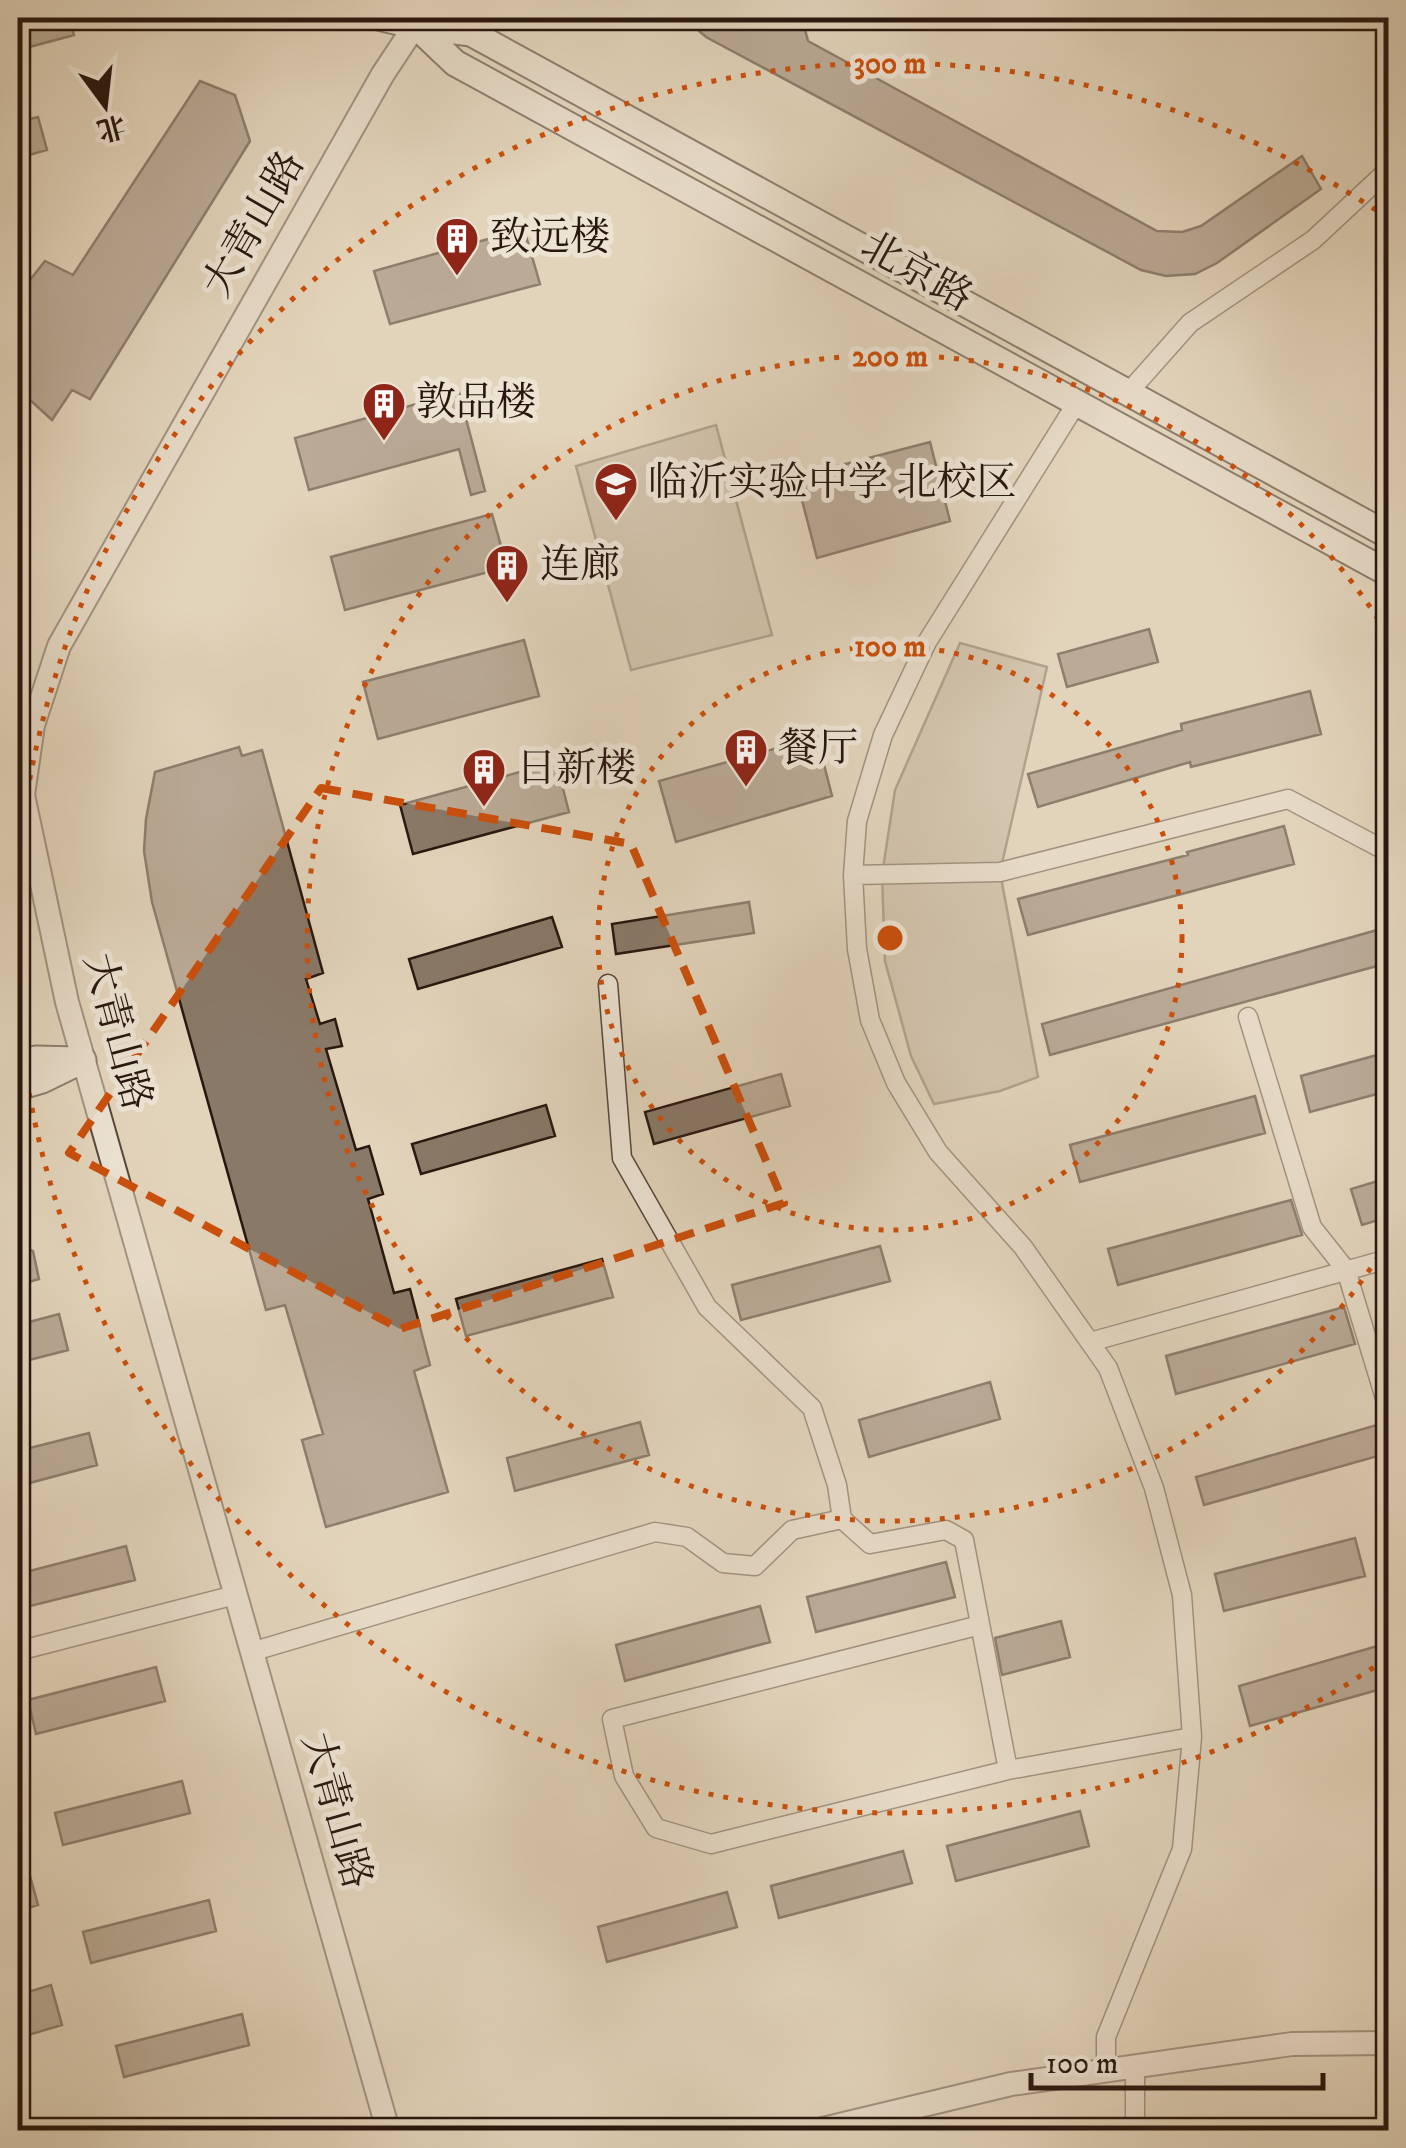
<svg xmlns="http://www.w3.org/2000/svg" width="1406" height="2148" font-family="'IM FELL DW Pica','Noto Serif SC',serif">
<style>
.green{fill:#c2b49e;stroke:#756656;stroke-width:2.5}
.building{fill:#897968;stroke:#28170f;stroke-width:2.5}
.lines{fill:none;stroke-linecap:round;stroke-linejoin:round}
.minor-casing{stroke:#56463a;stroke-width:21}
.tertiary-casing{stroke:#56463a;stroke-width:26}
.secondary-casing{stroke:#28170f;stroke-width:29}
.minor{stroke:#ece3d3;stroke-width:18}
.tertiary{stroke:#ece3d3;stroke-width:22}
.secondary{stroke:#ece3d3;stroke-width:25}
.marked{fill:none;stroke:#cb4f0c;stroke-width:8;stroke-dasharray:20 12;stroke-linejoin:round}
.ring{fill:none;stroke:#cb4f0c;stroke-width:5;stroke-dasharray:5 10}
.labels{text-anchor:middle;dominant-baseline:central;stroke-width:10;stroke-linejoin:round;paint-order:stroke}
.street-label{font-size:40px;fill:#28170f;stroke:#ece3d3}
.poi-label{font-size:40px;fill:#28170f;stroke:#ece3d3;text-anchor:start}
.centre{fill:#cb4f0c;stroke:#ece3d3;stroke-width:5}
.ring-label{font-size:30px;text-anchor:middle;font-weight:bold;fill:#cb4f0c;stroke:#ece3d3;stroke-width:10;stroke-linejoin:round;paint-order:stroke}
</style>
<rect width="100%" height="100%" fill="#e2d4bb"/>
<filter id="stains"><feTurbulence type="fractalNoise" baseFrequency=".002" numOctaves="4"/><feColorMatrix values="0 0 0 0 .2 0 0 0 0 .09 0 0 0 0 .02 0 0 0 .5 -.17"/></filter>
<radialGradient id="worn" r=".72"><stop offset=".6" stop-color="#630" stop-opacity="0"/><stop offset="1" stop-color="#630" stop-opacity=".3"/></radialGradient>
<path class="green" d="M716,425L772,635L631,670L576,466Z
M960,643L1047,667L1000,872L1038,1077L1000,1091L934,1104L911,1056L885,961L882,875L895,790Z"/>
<path class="building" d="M18,18H69L74,35L18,50Z
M684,18H802L808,41L1157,231L1182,232L1201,226L1302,156L1321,189L1217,263L1195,274L1166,276L1141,270L706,37Z
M200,81L235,95L250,141L90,399L72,390L52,420L18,389V295L45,261L73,275Z
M38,117L47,150L18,158V122Z
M524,229L540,284L390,324L374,271Z
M459,392L485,491L471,495L459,449L309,490L295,438Z
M930,442L950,521L817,558L796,477Z
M492,514L507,567L345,610L331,557Z
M1149,629L1158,662L1067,687L1058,654Z
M524,640L539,696L378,739L363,682Z
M1310,691L1321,734L1191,767L1190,762L1038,807L1028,774L1182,730L1181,724Z
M817,737L832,796L676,842L659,781Z
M239,747L242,756L262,750L323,973L306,979L320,1024L335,1019L342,1046L326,1049L356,1150L369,1146L383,1194L368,1199L394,1293L410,1289L430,1365L414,1371L448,1492L326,1527L302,1440L323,1434L285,1305L266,1310L152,902L144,851L146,819L155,772Z
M556,762L569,812L413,854L400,805Z
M1284,826L1294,864L1028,935L1018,899L1188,855L1187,852Z
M749,902L754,933L616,954L612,924Z
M552,917L562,947L418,989L409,959Z
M1388,927V963L1050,1055L1042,1024Z
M1388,1052V1091L1310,1112L1301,1076Z
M781,1074L790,1106L654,1144L645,1112Z
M1255,1096L1265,1133L1080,1182L1070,1145Z
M546,1105L555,1136L421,1174L412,1144Z
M1388,1178V1217L1362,1225L1351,1189Z
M1291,1200L1302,1235L1118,1285L1108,1249Z
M18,1244L33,1251L39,1279L18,1285Z
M880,1246L890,1281L741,1320L732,1285Z
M602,1259L613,1297L466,1336L456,1299Z
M1344,1307L1355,1344L1176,1394L1166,1356Z
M59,1314L68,1350L18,1363V1325Z
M990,1382L1000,1419L869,1457L859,1420Z
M640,1422L649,1455L515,1491L507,1458Z
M1377,1425L1385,1454L1204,1505L1196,1477Z
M89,1433L97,1465L18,1486V1451Z
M1355,1538L1365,1576L1224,1611L1215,1574Z
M126,1546L135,1580L18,1609V1574Z
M946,1562L955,1597L816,1632L807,1597Z
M760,1606L770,1642L625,1681L616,1645Z
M1061,1621L1070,1657L1002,1675L995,1638Z
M1388,1643V1687L1250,1726L1239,1686Z
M156,1667L165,1701L36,1734L28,1700Z
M182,1781L190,1813L63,1845L55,1813Z
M1080,1811L1089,1846L956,1881L947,1846Z
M22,1847L38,1905L18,1911V1848Z
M903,1851L912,1883L779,1918L771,1886Z
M727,1892L737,1927L607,1962L598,1927Z
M209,1900L216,1931L91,1963L83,1932Z
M51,1985L62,2025L18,2038V1995Z
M242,2014L249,2045L124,2077L116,2046Z"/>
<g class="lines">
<defs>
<path id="minor" d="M1127,394L1190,323L1313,240L1388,170
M1076,404L927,642L883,735L857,821L853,875L857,949L870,1020L896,1083L938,1152L1023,1247L1108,1368L1154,1488L1182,1595L1192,1737L1182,1849L1106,2037V2072
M853,875L1000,872L1288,799L1388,852
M608,984L622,1158L707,1307L812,1408L837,1485L842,1519L870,1544L946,1530L964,1540L1008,1770
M1248,1017L1312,1227L1346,1270L1388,1408
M1090,1342L1388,1259
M980,1625L612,1719L624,1776L656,1828L711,1844L1008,1770L1192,1737
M18,1651L235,1595
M251,1652L655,1532L687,1537L723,1563L755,1566L792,1530L842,1519
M1135,2130V2066"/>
<path id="tertiary" d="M388,2130L67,1002L23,795L33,725L59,646L383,74L420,18
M819,2130L1011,2084L1292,2044L1388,2043"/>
<path id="secondary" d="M382,18L416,26L471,33L1388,535
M415,25L455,63L1388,573
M18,1064L36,1059L78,1060
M18,1087L42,1080L83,1060"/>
</defs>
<use href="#minor" class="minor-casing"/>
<use href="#tertiary" class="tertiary-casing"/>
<use href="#secondary" class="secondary-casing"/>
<use href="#minor" class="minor"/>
<use href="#tertiary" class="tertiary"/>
<use href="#secondary" class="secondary"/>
</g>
<path d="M0 0H1406V2148H0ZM321,788L631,844L784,1203L400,1329L69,1153Z" fill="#e2d4bb" fill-opacity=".55" fill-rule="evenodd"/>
<path class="marked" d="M321,788L631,844L784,1203L400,1329L69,1153Z"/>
<g class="ring">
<circle cx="890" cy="938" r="292"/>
<path d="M1387 1243A583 583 0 1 1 1387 633"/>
<path d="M1386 1659A875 875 0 0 1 18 1007M18 869A875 875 0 0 1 1386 217"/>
</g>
<defs>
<symbol id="building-pin" viewBox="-11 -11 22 30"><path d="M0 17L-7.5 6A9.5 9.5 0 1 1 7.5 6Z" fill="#8f2418" stroke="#ece3d3"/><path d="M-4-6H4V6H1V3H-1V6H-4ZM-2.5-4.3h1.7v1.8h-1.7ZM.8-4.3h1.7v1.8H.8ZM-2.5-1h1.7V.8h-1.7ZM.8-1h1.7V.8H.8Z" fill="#fff"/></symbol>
<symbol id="school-pin" viewBox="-11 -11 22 30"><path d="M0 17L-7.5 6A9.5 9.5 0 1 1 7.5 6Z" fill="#8f2418" stroke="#ece3d3"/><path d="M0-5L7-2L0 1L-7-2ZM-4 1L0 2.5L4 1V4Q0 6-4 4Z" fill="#fff"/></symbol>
</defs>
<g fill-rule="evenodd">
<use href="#building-pin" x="432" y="214" width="50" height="68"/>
<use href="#building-pin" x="359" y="379" width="50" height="68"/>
<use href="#school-pin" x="591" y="459" width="50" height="68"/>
<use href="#building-pin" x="482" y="541" width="50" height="68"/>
<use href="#building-pin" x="721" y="725" width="50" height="68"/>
<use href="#building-pin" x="459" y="745" width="50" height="68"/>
</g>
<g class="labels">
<g class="street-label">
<text transform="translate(255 225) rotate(-60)">大青山路</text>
<text transform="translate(916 273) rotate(29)">北京路</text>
<text transform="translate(116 1032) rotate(75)">大青山路</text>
<text transform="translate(335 1811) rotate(74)">大青山路</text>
</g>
<g class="poi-label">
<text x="490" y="239">致远楼</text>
<text x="416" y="404">敦品楼</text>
<text x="648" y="484">临沂实验中学 北校区</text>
<text x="540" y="566">连廊</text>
<text x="778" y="750">餐厅</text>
<text x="516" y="770">日新楼</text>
</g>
</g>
<circle cx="890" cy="938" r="15" class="centre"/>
<g class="ring-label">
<text x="890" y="73">300 m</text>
<text x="890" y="366">200 m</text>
<text x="890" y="656">100 m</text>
</g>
<rect width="1406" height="2148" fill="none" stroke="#e2d4bb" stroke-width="60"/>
<rect x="20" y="20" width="1366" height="2108" fill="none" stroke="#28170f" stroke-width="5"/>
<rect x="30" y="30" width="1346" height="2088" fill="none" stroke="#28170f" stroke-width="2.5"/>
<g transform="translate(105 105) rotate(165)" stroke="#ece3d3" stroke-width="8" paint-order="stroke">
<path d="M0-8L18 38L0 25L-18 38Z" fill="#28170f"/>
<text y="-15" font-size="28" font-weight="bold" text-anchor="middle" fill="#28170f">北</text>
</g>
<path d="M1031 2073v15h292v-15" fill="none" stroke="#28170f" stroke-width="5"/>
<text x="1046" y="2073" font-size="30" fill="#28170f" stroke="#ece3d3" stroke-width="8" paint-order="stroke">100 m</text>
<rect width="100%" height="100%" filter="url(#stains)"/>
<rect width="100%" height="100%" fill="url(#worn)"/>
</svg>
